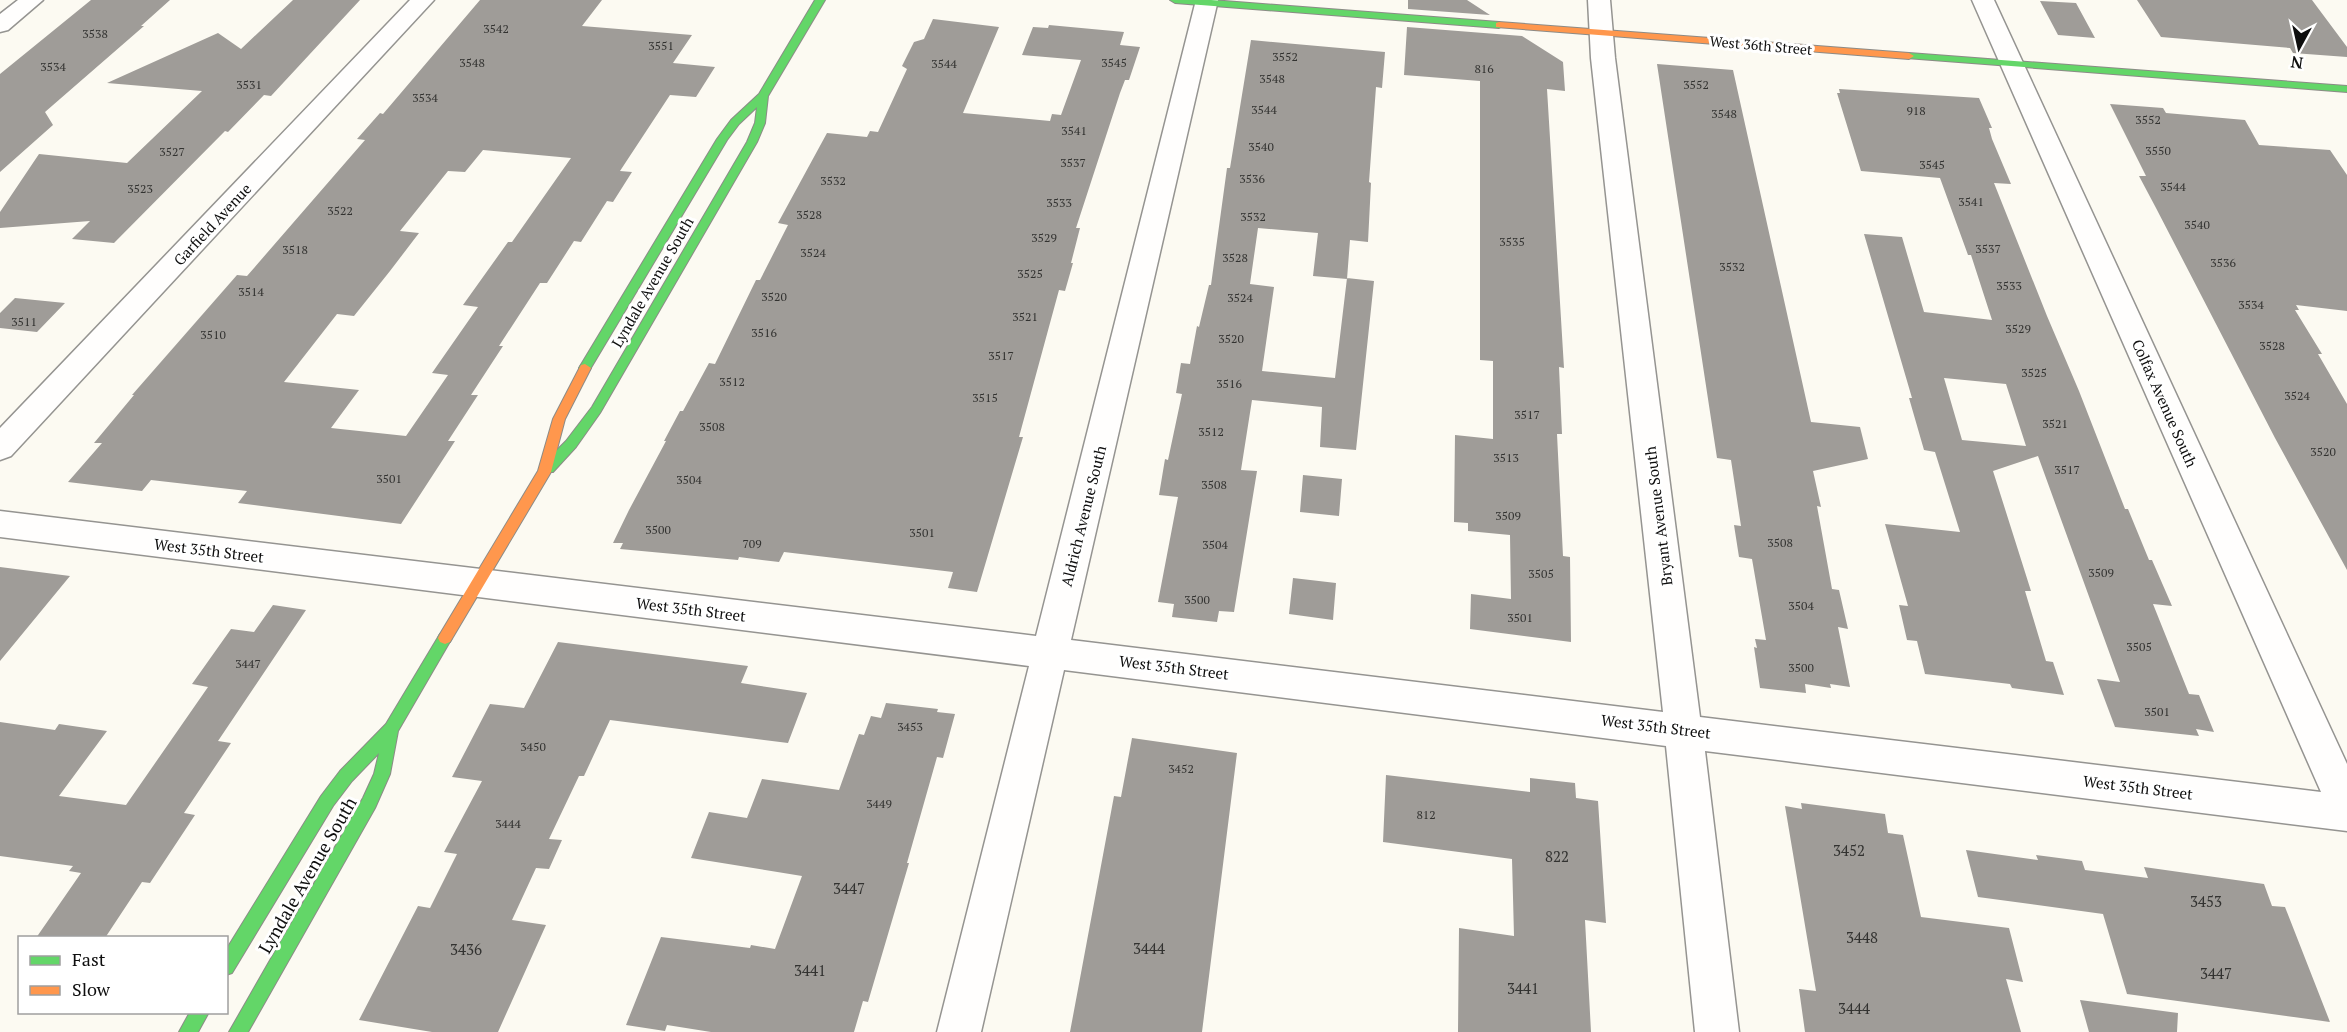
<svg xmlns="http://www.w3.org/2000/svg" width="2347" height="1032" font-family="'PT Serif',serif">
<style>
.building{fill:#9f9c98;fill-rule:evenodd}
.lines{fill:none;stroke-linecap:round;stroke-linejoin:round}
.street-casing{stroke:#959491;stroke-width:3}
.fast-casing{stroke:#8c8b87;stroke-width:2}
.slow-casing{stroke:#8c8b87;stroke-width:2}
.street{fill:#fffefd;fill-rule:evenodd}
.fast{fill:#63d668;fill-rule:evenodd}
.slow{fill:#ff974d;fill-rule:evenodd}
.labels{text-anchor:middle;dominant-baseline:central;stroke-width:6;stroke-linejoin:round;paint-order:stroke}
.number-label{font-size:12px;fill:#323230}
.far-street-label{font-size:14px;fill:#0e0e0e;stroke:#fff}
.street-label{font-size:15px;fill:#0e0e0e;stroke:#fff}
.near-number-label{font-size:15px;fill:#323230}
.near-street-label{font-size:18px;fill:#0e0e0e;stroke:#fff}
</style>
<rect width="100%" height="100%" fill="#fcfaf2"/>
<path class="building" d="M91,0H170L141,26H144L45,112L53,125L0,172V74Z
M293,0H360L271,96L264,95L228,132L225,131L114,243L72,239L90,221L0,228V212L39,154L127,163L202,91L107,83L218,33L241,49Z
M480,0H602L582,26L692,35L673,63L715,67L696,97L670,95L620,171L632,172L613,202L607,201L581,242L574,241L547,283H540L499,346H503L471,395H478L448,441H455L401,524L238,503L247,491L151,480L142,491L68,482L102,443H94L134,395H132L237,275L247,276L365,140L357,139L380,113L383,114ZM483,150L571,158L512,242H508L463,305L478,307L432,373L448,375L406,436L331,428L359,390L284,382L337,314L354,316L390,271L419,233L400,231L448,171L465,172Z
M1408,0H1467L1490,15L1408,9Z
M2137,0H2312L2347,47V57L2293,53L2290,48L2161,37Z
M2040,1L2076,3L2095,38L2058,35Z
M933,19L999,27L963,113L1050,121L1052,114L1061,115L1081,60L1022,55L1033,27L1048,28L1049,25L1124,32L1120,45L1140,47L1129,80H1125L1120,93L1076,228H1080L1071,263H1073L1065,291L1059,290L1019,437H1023L977,592L948,588L953,572L784,552L779,562L739,557L738,560L620,549L623,543H613L629,510L666,441H664L680,411H683L709,363L715,364L756,280H760L788,225L778,223L827,133L867,137L870,131L878,132L907,69L902,66L914,42L924,39Z
M1407,27L1522,36L1563,62L1565,91L1547,89L1564,368L1559,367L1562,434H1557L1563,556L1570,557L1571,642L1470,629L1471,594L1511,599L1510,535L1468,531V523L1454,522L1455,435L1493,439V361L1480,360V81L1404,75Z
M1251,40L1385,52L1382,88L1376,87L1369,182L1371,183L1368,242L1350,240L1347,279L1313,276L1318,233L1258,228L1250,284L1274,287L1262,371L1335,378L1347,278L1374,281L1356,450L1320,447L1322,407L1252,400L1241,470L1257,471L1234,612L1219,611L1217,622L1172,617L1174,604L1158,602L1178,497L1159,495L1165,459L1168,460L1182,394L1176,393L1181,363L1190,364L1197,326L1199,327L1209,285H1211L1227,168H1230Z
M1657,64L1733,70L1811,422L1860,427L1868,459L1813,471L1821,507L1817,506L1832,589L1839,590L1848,629L1838,627L1850,687L1830,684L1831,688L1805,684L1806,693L1760,688L1754,647L1757,648L1755,639L1766,640L1752,559L1739,557L1734,525L1741,526L1731,460L1717,458Z
M1839,89L1979,98L1992,128H1989L1992,139L2011,184L1994,183L2047,316L2079,391L2125,509H2128L2149,560H2152L2172,606L2153,604L2189,694L2199,695L2214,732L2196,729L2199,736L2115,727L2097,679L2120,682L2038,456L1993,471L2031,591H2025L2046,661L2053,662L2064,695L2012,688L2010,684L1925,674L1917,641L1907,640L1899,605L1908,606L1885,524L1960,532L1935,452L1924,450L1909,398H1912L1864,234L1902,237L1924,312L1992,320L1971,255H1968L1940,178L1861,171L1837,93H1840ZM1944,378L2006,384L2026,446L1962,440Z
M2110,104L2163,108L2166,113L2245,120L2259,145L2330,150L2347,175V311L2296,305L2299,310H2295L2322,354H2318L2347,404V570L2275,438L2156,208L2139,176H2146Z
M15,298L65,303L37,332L0,328V313Z
M1303,475L1342,479L1339,516L1300,512Z
M0,567L70,576L0,661Z
M1293,578L1336,583L1333,620L1289,614Z
M273,605L306,610L218,741L231,743L184,813L195,815L150,883L142,882L105,938H36L81,873L69,871L73,866L0,856V722L55,730L59,724L107,731L59,796L126,805L208,687L192,684L231,629L254,632Z
M558,642L748,666L741,683L807,693L788,743L610,720L584,776H579L549,839L562,840L549,869L536,868L512,920L546,925L498,1032H432L359,1020L418,906L430,908L457,854L444,852L482,781L452,777L490,704L524,708Z
M886,703L938,709L937,712L955,714L943,758L937,757L907,863H909L868,1002L863,1001L854,1032H711L667,1025L665,1031L626,1025L661,937L750,948L751,945L775,949L802,876L691,858L709,812L747,818L762,779L839,790L859,734L864,735L871,716L881,718Z
M1132,738L1237,753L1202,1032H1070L1114,796L1121,797Z
M1386,775L1530,792V778L1575,783L1576,798L1598,801L1606,923L1585,920L1591,1032H1458L1459,928L1514,936L1512,859L1383,842Z
M1801,803L1885,814L1888,833L1903,835L1921,917L2009,928L2023,982L2006,979L2021,1032H1805L1799,989L1816,991L1785,806L1802,809Z
M1966,850L2038,860L2036,855L2082,861L2085,870L2148,878L2144,867L2264,884L2272,906L2285,907L2330,1022L2127,994L2103,914L1978,897Z
M2080,1000L2178,1013L2177,1032H2089Z"/>
<g class="lines">
<defs>
<path id="street" d="M18,0H43L8,30L0,32V14Z
M410,0H434L11,456L0,460V428Z
M1196,0H1218L1071,640L1663,712L1591,58L1588,0H1610L1615,58L1700,717L2321,792L1972,0H1994L2347,764V831L1705,751L1739,1032H1695L1666,746L1064,670L981,1032H937L1029,666L0,537V511L1036,636Z"/>
<path id="fast" d="M815,0H825L768,96L765,123L757,142L600,413L576,447L553,472H543L541,468L543,464L566,441L592,407L747,142L755,123L757,107L739,124L727,140L589,371L585,372L579,368L717,139L731,120L759,94Z
M1170,0H1211L1499,22L1504,25L1499,28L1175,3Z
M1909,53L2347,86V92L1906,58V54Z
M445,632L450,634L452,638L398,731L390,774L375,808L248,1032H229L363,798L374,774L379,753L352,781L333,806L232,973L226,975V950L321,796L340,771L386,724L440,634Z
M190,1012H209L198,1032H179Z"/>
<path id="slow" d="M1499,22L1909,53L1914,56L1909,59L1496,27V23Z
M585,364L591,368L565,419L551,472L450,642L445,644L440,642L438,638L440,634L538,471L553,419L581,365Z"/>
</defs>
<use href="#street" class="street-casing"/>
<use href="#fast" class="fast-casing"/>
<use href="#slow" class="slow-casing"/>
<use href="#street" class="street"/>
<use href="#fast" class="fast"/>
<use href="#slow" class="slow"/>
</g>
<g class="labels">
<g class="number-label">
<text x="496" y="28">3542</text>
<text x="95" y="33">3538</text>
<text x="661" y="45">3551</text>
<text x="1285" y="56">3552</text>
<text x="472" y="62">3548</text>
<text x="1114" y="62">3545</text>
<text x="944" y="63">3544</text>
<text x="53" y="66">3534</text>
<text x="1484" y="68">816</text>
<text x="1272" y="78">3548</text>
<text x="249" y="84">3531</text>
<text x="1696" y="84">3552</text>
<text x="425" y="97">3534</text>
<text x="1264" y="109">3544</text>
<text x="1916" y="110">918</text>
<text x="1724" y="113">3548</text>
<text x="2148" y="119">3552</text>
<text x="1074" y="130">3541</text>
<text x="1261" y="146">3540</text>
<text x="2158" y="150">3550</text>
<text x="172" y="151">3527</text>
<text x="1073" y="162">3537</text>
<text x="1932" y="164">3545</text>
<text x="1252" y="178">3536</text>
<text x="833" y="180">3532</text>
<text x="2173" y="186">3544</text>
<text x="140" y="188">3523</text>
<text x="1971" y="201">3541</text>
<text x="1059" y="202">3533</text>
<text x="340" y="210">3522</text>
<text x="809" y="214">3528</text>
<text x="1253" y="216">3532</text>
<text x="2197" y="224">3540</text>
<text x="1044" y="237">3529</text>
<text x="1512" y="241">3535</text>
<text x="1988" y="248">3537</text>
<text x="295" y="249">3518</text>
<text x="813" y="252">3524</text>
<text x="1235" y="257">3528</text>
<text x="2223" y="262">3536</text>
<text x="1732" y="266">3532</text>
<text x="1030" y="273">3525</text>
<text x="2009" y="285">3533</text>
<text x="251" y="291">3514</text>
<text x="774" y="296">3520</text>
<text x="1240" y="297">3524</text>
<text x="2251" y="304">3534</text>
<text x="1025" y="316">3521</text>
<text x="24" y="321">3511</text>
<text x="2018" y="328">3529</text>
<text x="764" y="332">3516</text>
<text x="213" y="334">3510</text>
<text x="1231" y="338">3520</text>
<text x="2272" y="345">3528</text>
<text x="1001" y="355">3517</text>
<text x="2034" y="372">3525</text>
<text x="732" y="381">3512</text>
<text x="1229" y="383">3516</text>
<text x="2297" y="395">3524</text>
<text x="985" y="397">3515</text>
<text x="1527" y="414">3517</text>
<text x="2055" y="423">3521</text>
<text x="712" y="426">3508</text>
<text x="1211" y="431">3512</text>
<text x="2323" y="451">3520</text>
<text x="1506" y="457">3513</text>
<text x="2067" y="469">3517</text>
<text x="389" y="478">3501</text>
<text x="689" y="479">3504</text>
<text x="1214" y="484">3508</text>
<text x="1508" y="515">3509</text>
<text x="658" y="529">3500</text>
<text x="922" y="532">3501</text>
<text x="1780" y="542">3508</text>
<text x="752" y="543">709</text>
<text x="1215" y="544">3504</text>
<text x="2101" y="572">3509</text>
<text x="1541" y="573">3505</text>
<text x="1197" y="599">3500</text>
<text x="1801" y="605">3504</text>
<text x="1520" y="617">3501</text>
<text x="2139" y="646">3505</text>
<text x="248" y="663">3447</text>
<text x="1801" y="667">3500</text>
<text x="2157" y="711">3501</text>
<text x="910" y="726">3453</text>
<text x="533" y="746">3450</text>
<text x="1181" y="768">3452</text>
<text x="879" y="803">3449</text>
<text x="1426" y="814">812</text>
<text x="508" y="823">3444</text>
</g>
<g class="far-street-label">
<text transform="translate(1761 45) rotate(5)">West 36th Street</text>
</g>
<g class="street-label">
<text transform="translate(212 224) rotate(-47)">Garfield Avenue</text>
<text transform="translate(652 282) rotate(-60)">Lyndale Avenue South</text>
<text transform="translate(2165 403) rotate(66)">Colfax Avenue South</text>
<text transform="translate(1083 516) rotate(-76)">Aldrich Avenue South</text>
<text transform="translate(1658 516) rotate(-97)">Bryant Avenue South</text>
<text transform="translate(209 550) rotate(7)">West 35th Street</text>
<text transform="translate(691 609) rotate(7)">West 35th Street</text>
<text transform="translate(1174 667) rotate(7)">West 35th Street</text>
<text transform="translate(1656 726) rotate(7)">West 35th Street</text>
<text transform="translate(2138 787) rotate(7)">West 35th Street</text>
</g>
<g class="near-number-label">
<text x="1849" y="850">3452</text>
<text x="1557" y="856">822</text>
<text x="849" y="888">3447</text>
<text x="2206" y="901">3453</text>
<text x="1862" y="937">3448</text>
<text x="1149" y="948">3444</text>
<text x="466" y="949">3436</text>
<text x="810" y="970">3441</text>
<text x="2216" y="973">3447</text>
<text x="1523" y="988">3441</text>
<text x="1854" y="1008">3444</text>
</g>
<g class="near-street-label">
<text transform="translate(307 875) rotate(-60)">Lyndale Avenue South</text>
</g>
</g>
<rect x="18" y="936" width="210" height="78" fill="#ffffff" stroke="#9f9f9f" stroke-width="1.5"/>
<rect x="30" y="956" width="30" height="9" fill="#63d668" stroke="#9f9f9f" stroke-width="1.5"/>
<text x="72" y="966" font-size="18" fill="#0e0e0e">Fast</text>
<rect x="30" y="986" width="30" height="9" fill="#ff974d" stroke="#9f9f9f" stroke-width="1.5"/>
<text x="72" y="996" font-size="18" fill="#0e0e0e">Slow</text>
<g transform="translate(2299 48) rotate(188)" stroke="#ffffff" stroke-width="4.5" paint-order="stroke">
<path d="M0-4.5L10 22L0 15L-10 22Z" fill="#0e0e0e"/>
<text y="-9" font-size="16" font-weight="bold" text-anchor="middle" fill="#0e0e0e">N</text>
</g>
</svg>
